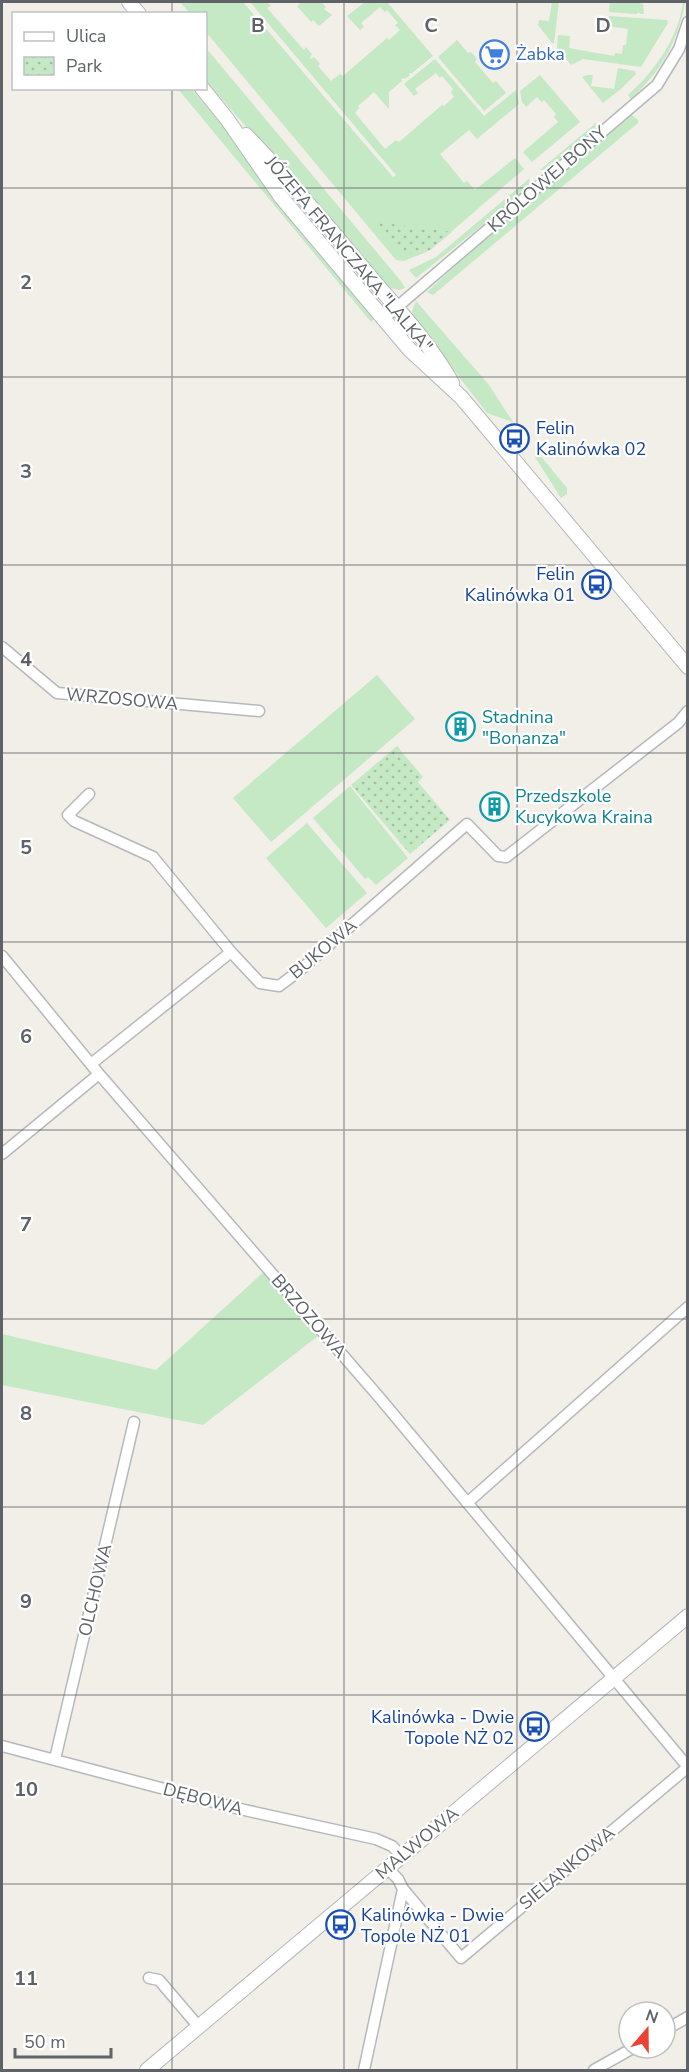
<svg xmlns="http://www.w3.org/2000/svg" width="689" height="2072" font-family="'Nunito Sans',sans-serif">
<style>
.grass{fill:#c5e8c5}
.park{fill:url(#park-dots)}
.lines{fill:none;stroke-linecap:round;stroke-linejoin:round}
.minor-casing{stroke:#b5b8bc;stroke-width:13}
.tertiary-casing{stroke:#b5b8bc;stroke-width:16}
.minor{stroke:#fff;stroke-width:10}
.tertiary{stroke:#fff;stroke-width:14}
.grid{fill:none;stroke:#5f6368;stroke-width:1.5;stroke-opacity:0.55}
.labels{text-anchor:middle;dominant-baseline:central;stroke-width:4.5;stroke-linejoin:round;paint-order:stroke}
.shop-label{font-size:18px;fill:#366cbe;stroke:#fff;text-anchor:start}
.street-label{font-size:18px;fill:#5f6368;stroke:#fff}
.transit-label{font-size:18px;fill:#164399;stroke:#fff;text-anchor:start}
.culture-label{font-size:18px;fill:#0d838f;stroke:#fff;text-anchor:start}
.grid-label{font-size:20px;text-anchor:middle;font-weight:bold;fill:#5f6368;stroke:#fff;stroke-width:4.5;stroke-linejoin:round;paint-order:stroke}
</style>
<defs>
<pattern id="park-dots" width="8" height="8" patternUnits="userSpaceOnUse" patternTransform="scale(1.5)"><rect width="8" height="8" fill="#c5e8c5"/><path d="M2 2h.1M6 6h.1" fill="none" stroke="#a3c0a4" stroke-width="1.8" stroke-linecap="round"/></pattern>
</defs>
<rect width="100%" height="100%" fill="#f1efe8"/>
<path class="grass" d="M180,2H243L393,177L396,175L250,2H267L271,6L267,8L304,50L306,47L312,54L310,57L311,59L314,57L320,64L318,66L331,81L340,74L343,76L387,38L389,40L400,30L395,25L398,23L387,10L385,12L380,7L361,23L364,27L360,30L347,16L365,2H387L433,56L412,73H409L410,75L405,79L403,78L401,79L402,81L389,92V109L374,92L358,106L359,108L355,113L385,149L396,140L399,142L442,105L444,106L454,97L451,92L453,89L442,76L440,78L436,73L415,89L418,93L414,96L404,84L435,59L484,116L516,90L519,104L477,139L469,130L440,154L464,183L467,181L475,190L515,158L524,169L430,250L404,261L396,260L206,32V14L190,13Z
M298,2H321L326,7L324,9L332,15L319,26L313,20L311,22L297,6L300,4Z
M552,2H559L554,43H552L538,25L539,20L549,21Z
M610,2H634L643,4L644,14H640L639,12L636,14L609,12Z
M683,2H685C678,42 661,71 631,99L628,95C654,72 679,37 683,2Z
M609,16L667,20L668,23L641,67L583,59L571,65L557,48L558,35L570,36L569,48L614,56L615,53L622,54L623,45H626L628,29L607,26Z
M457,40L468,53L471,52L477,59L475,62L493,83L496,81L506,93L484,111L438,57Z
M206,48L400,280L405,288L399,290L387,287L206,81Z
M618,68L635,71L636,74L622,88L603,103L582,77L587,75H593L591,86L614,89Z
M540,75L580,122L532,162L523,152L558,122L554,117L556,114L544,100L542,102L537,97L526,107L522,102L520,91Z
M178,89H192L231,135L374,319L371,322Z
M632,115L638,120V123L433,295L427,292L487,237Z
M596,123L594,132L548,170H540Z
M530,178L529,186L515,199L416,278L409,270L436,257Z
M416,301L489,385L513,422L487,413L413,318L412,311Z
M539,454L567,488V494L561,498L535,457Z
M377,675L415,719L271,842L233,798Z
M350,786L408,858L376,885L368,877L365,879L313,818Z
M307,823L367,893L326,928L266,858Z
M268,1268L318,1326V1336L203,1425L2,1385V1334L156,1370Z"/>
<path class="park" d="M377,222L452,232L430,250L417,256L404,251Z
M397,746L423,777L418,782L450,820L410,854L351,785Z"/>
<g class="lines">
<defs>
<path id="minor" d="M383,319L657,85L679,49L688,22
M2,647L57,693L259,711
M89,794L68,815L74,821L153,857L231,952L260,983L279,986L299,971L467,824L498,856L506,857L678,723L688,711
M2,956L99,1074L379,1397L688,1767
M91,1064L231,952
M2,1154L99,1074
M467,1503L688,1307
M2,1746L240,1809L376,1839L392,1846L402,1856
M55,1759L134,1422
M387,1868L398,1879L403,1889L461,1958L688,1767
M149,1978L159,1980L199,2027
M665,2030L688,2017
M364,2070L403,1889
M594,2070L633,2048"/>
<path id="tertiary" d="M129,2L139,14
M202,88L227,119L281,197L409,349L461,397L688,667
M246,135C291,182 332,231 373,280C401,313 431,345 452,383
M147,2070L688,1616"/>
</defs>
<use href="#minor" class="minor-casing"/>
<use href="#tertiary" class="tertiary-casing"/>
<use href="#minor" class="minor"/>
<use href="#tertiary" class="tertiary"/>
</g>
<path class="grid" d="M172,2V14M344,2V2070M517,2V2070M172,88V2070M2,188H688M2,377H688M2,565H688M2,753H688M2,942H688M2,1130H688M2,1319H688M2,1507H688M2,1695H688M2,1884H688"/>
<defs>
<symbol id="supermarket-ring" viewBox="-11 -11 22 22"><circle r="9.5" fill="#fff" stroke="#3f7fe0" stroke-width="1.5"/><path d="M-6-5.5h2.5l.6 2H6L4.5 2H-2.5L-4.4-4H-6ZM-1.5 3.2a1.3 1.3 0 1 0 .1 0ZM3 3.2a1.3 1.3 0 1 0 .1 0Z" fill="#3f7fe0"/></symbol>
<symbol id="bus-ring" viewBox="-11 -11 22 22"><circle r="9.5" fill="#fff" stroke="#1a4fb4" stroke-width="1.5"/><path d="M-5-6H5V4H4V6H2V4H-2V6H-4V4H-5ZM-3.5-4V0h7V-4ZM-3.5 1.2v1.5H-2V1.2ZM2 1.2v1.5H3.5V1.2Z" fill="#1a4fb4"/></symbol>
<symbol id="building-ring" viewBox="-11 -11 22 22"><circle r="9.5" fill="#fff" stroke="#0f9aa8" stroke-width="1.5"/><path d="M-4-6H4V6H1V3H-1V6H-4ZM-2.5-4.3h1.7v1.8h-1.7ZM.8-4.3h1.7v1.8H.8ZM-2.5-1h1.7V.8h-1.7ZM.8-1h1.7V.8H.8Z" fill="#0f9aa8"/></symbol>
</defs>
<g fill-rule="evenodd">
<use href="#supermarket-ring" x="478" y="38" width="33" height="33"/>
<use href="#bus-ring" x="498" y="422" width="33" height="33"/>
<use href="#bus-ring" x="580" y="568" width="33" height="33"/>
<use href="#building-ring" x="444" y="710" width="33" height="33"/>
<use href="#building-ring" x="478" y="790" width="33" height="33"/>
<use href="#bus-ring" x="518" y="1710" width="33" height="33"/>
<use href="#bus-ring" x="324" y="1908" width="33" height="33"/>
</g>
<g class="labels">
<g class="shop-label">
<text x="516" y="54">Żabka</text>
</g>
<g class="street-label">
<text transform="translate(547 179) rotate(-41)">KRÓLOWEJ BONY</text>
<text transform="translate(349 254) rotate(50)">JÓZEFA FRANCZAKA "LALKA"</text>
<text transform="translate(122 699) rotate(5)">WRZOSOWA</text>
<text transform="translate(323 949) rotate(-40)">BUKOWA</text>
<text transform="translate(309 1316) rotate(49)">BRZOZOWA</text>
<text transform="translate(95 1590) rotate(-77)">OLCHOWA</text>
<text transform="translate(203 1799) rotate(15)">DĘBOWA</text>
<text transform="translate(417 1843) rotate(-40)">MALWOWA</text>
<text transform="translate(567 1868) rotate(-40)">SIELANKOWA</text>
</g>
<g class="transit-label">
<text x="536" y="428">Felin<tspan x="536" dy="21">Kalinówka 02</tspan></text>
<text x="575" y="574" text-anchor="end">Felin<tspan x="575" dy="21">Kalinówka 01</tspan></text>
<text x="514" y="1717" text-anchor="end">Kalinówka - Dwie<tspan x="514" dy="21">Topole NŻ 02</tspan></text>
<text x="361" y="1915">Kalinówka - Dwie<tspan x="361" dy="21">Topole NŻ 01</tspan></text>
</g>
<g class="culture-label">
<text x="482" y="717">Stadnina<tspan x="482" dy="21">"Bonanza"</tspan></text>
<text x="515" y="796">Przedszkole<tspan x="515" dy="21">Kucykowa Kraina</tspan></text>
</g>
</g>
<g class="grid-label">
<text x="258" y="32">B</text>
<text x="431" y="32">C</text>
<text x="603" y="32">D</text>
<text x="26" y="289">2</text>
<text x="26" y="478">3</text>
<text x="26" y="666">4</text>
<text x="26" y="854">5</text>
<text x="26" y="1043">6</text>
<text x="26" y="1231">7</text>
<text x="26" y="1420">8</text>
<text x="26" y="1608">9</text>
<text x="26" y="1796">10</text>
<text x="26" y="1985">11</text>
</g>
<rect width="689" height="2072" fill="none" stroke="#5f6368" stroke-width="6"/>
<rect x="12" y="12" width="195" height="78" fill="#ffffff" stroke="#bfc1c3" stroke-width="1.5"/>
<rect x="24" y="32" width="30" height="9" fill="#ffffff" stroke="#bfc1c3" stroke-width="1.5"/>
<text x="66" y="42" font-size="18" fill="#5f6368">Ulica</text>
<rect x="24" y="57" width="30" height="18" fill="url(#park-dots)" stroke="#bfc1c3" stroke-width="1.5"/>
<text x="66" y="72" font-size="18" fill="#5f6368">Park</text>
<g transform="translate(647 2030) rotate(20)"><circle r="28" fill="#ffffff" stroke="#bfc1c3" stroke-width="1.5"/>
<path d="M0-4.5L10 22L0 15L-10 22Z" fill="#ea4335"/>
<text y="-9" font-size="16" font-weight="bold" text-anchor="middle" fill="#5f6368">N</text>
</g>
<path d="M15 2048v9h96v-9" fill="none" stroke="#5f6368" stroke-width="3"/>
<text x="24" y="2048" font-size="18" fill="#5f6368" stroke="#ffffff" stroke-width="4.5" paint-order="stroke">50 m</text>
</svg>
